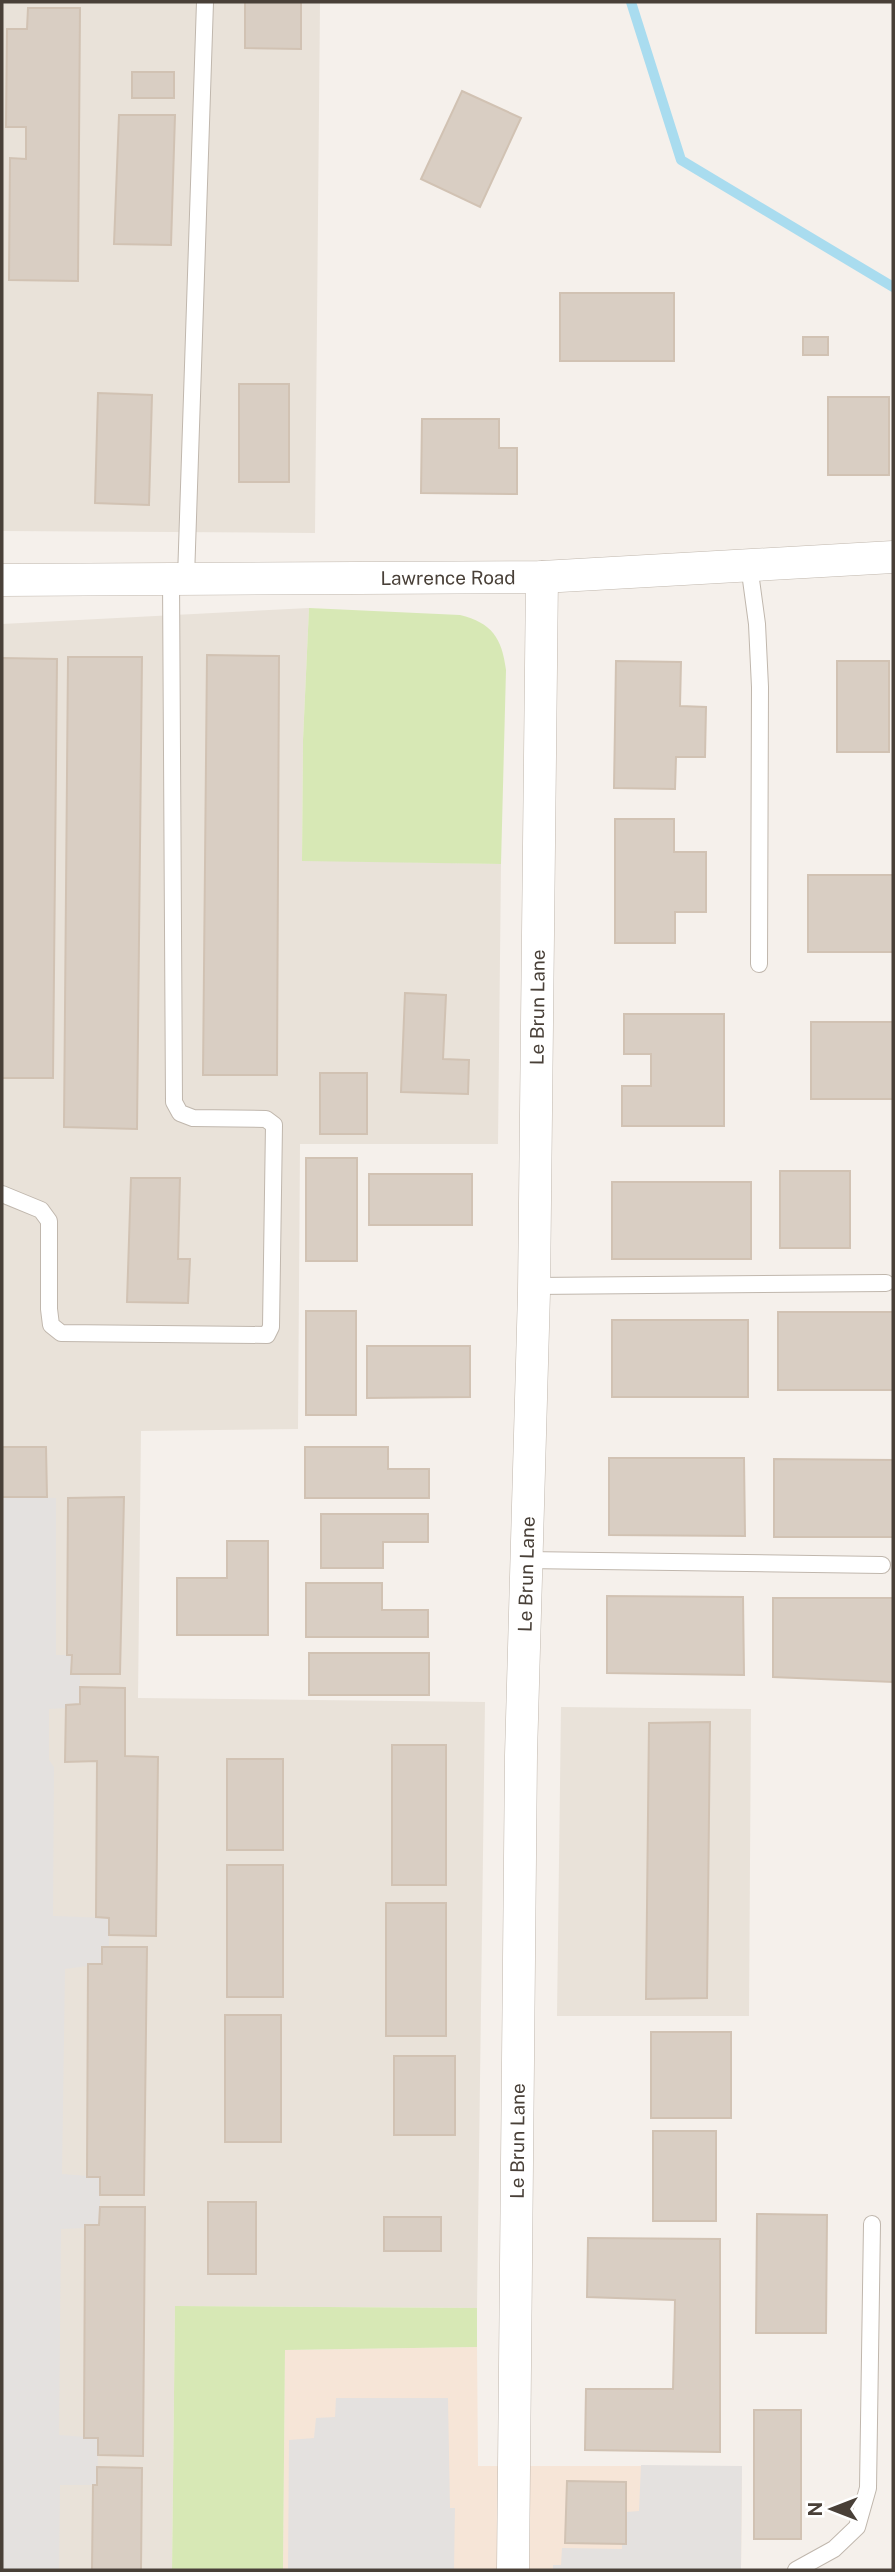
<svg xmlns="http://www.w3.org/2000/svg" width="895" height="2572" font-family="'Public Sans',sans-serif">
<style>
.residential{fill:#e9e2d9}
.commercial{fill:#f6e5d7}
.green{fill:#d7e8b5}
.parking{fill:#e4e1df}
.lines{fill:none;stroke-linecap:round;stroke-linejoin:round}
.stream{stroke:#a9dcef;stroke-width:10}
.building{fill:#d9cec3;stroke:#d1c2b3;stroke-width:2}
.service-casing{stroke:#c0b7ad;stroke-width:18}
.minor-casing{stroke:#c0b7ad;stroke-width:33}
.service{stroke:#fff;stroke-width:16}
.minor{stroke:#fff;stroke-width:32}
.labels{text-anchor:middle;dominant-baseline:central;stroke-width:5;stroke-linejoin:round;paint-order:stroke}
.street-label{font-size:19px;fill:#494038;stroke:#fff}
</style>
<rect width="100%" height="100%" fill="#f5f0eb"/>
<path class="residential" d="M2,2H320L315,533L2,531Z
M309,608L303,740L302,860L501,864L498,1144H300L298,1429L141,1431L138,1698L485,1702L477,2308L175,2306L172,2570H2V624Z
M561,1707L751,1709L749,2016H557Z"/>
<path class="commercial" d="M477,2347L478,2466H742L741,2570H283L285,2350Z"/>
<path class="green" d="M309,608L460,615C492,623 502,638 506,670L501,864L302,861L303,740Z
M175,2306L477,2308V2347L285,2350L283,2570H172Z"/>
<path class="parking" d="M2,1497L56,1498V1655H72L80,1674V1704L66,1705V1708L49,1709V1760L54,1767L53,1916L109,1918V1947H102V1964L65,1969L62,2174L100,2177V2207L99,2225H86L85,2228L61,2229L59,2435L98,2438V2455L97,2485H60L59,2570H2Z
M336,2398H448L450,2508H455L454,2570H288L289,2440L314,2438L316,2418L335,2417Z
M641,2465L742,2466L741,2570H553V2565H561L562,2548L622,2549V2544H626V2512L639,2511Z"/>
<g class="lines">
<path class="stream" d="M631,2L681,160L893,287"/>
</g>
<path class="building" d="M245,2H301V49L245,48Z
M28,8H80L78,281L9,280L10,158L26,159V127H6L7,29H27Z
M132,72H174V98H132Z
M462,91L521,118L480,207L421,179Z
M119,115H175L171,245L114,244Z
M560,293H674V361H560Z
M803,337H828V355H803Z
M239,384H289V482H239Z
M98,393L152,395L149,505L95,503Z
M828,397H889V475H828Z
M422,419H499V448H517V494L421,493Z
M207,655L279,656L277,1075H203Z
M68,657H142L137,1129L64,1127Z
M2,658L57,659L53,1078H2Z
M616,661L681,662L680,706L706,707L705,757H676L675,789L614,788Z
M837,661H889V752H837Z
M615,819H674V852H706V912H675V943H615Z
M808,875H893V952H808Z
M405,993L446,995L443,1059L469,1060L468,1094L401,1092Z
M624,1014H724V1126H622V1086H651V1054H624Z
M811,1022H893V1099H811Z
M320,1073H367V1134H320Z
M306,1158H357V1261H306Z
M780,1171H850V1248H780Z
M369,1174H472V1225H369Z
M131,1178H180L178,1259H190L188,1303L127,1302Z
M612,1182H751V1259H612Z
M306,1311H356V1415H306Z
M778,1312H893V1390H778Z
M612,1320H748V1397H612Z
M367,1346H470V1397L367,1398Z
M2,1447H46L47,1497H2Z
M305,1447H388V1469H429V1498H305Z
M609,1458H744L745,1536L609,1535Z
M774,1459L893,1460V1537H774Z
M124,1497L120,1674H71L72,1655H67L68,1498Z
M321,1514H428V1542H383V1568H321Z
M227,1541H268V1635H177V1578H227Z
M306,1583H382V1610H428V1637H306Z
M607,1596L743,1597L744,1675L607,1673Z
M773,1598H893V1682L773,1677Z
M309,1653H429V1695H309Z
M80,1687L125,1688V1756L158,1757L156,1936L109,1935V1918L96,1917L97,1761L65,1762L66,1705L80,1704Z
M710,1722L707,1998L646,1999L649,1723Z
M392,1745H446V1885H392Z
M227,1759H283V1850H227Z
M227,1865H283V1997H227Z
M386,1903H446V2036H386Z
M102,1947H147L144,2195H100V2177H87L88,1964H102Z
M225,2015H281V2142H225Z
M651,2032H731V2118H651Z
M394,2056H455V2135H394Z
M653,2131H716V2221H653Z
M208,2202H256V2274H208Z
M100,2207H145L143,2456L98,2455V2438H84L85,2225H99Z
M757,2214L827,2215L826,2333H756Z
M384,2217H441V2251H384Z
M588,2238L720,2239V2452L585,2450L586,2389H673L675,2300L587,2297Z
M754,2410H801V2539H754Z
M97,2467L142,2468L141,2570H92L93,2485H97Z
M567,2481L626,2482V2544L565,2543Z"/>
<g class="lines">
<defs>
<path id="service" d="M749,565L757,624L760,687L759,964
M186,578L205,2
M2,1194L41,1210L49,1221V1309L51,1325L61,1333L267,1335L271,1327L274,1125L266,1119L193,1118L180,1113L174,1102L171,578
M534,1286L886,1283
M526,1560L882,1565
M796,2570L834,2549L857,2527L868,2488L872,2224"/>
<g id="minor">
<path id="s1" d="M2,580L542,577L893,557"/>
<path id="s2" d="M513,2570L521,1755L534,1292L542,577"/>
</g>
</defs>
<use href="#service" class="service-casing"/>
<use href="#minor" class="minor-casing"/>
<use href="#service" class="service"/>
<use href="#minor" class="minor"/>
</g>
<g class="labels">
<g class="street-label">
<text stroke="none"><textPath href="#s1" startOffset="446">Lawrence Road</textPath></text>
<text stroke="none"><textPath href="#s2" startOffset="1563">Le Brun Lane</textPath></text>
<text stroke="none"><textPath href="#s2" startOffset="996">Le Brun Lane</textPath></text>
<text stroke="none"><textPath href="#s2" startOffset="429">Le Brun Lane</textPath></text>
</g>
</g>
<rect width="895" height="2572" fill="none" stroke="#494038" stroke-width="7"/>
<g transform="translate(832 2509) rotate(270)" stroke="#ffffff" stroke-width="5" paint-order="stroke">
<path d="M0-5L12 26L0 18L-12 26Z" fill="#494038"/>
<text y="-10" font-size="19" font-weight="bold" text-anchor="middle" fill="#494038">N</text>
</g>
</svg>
